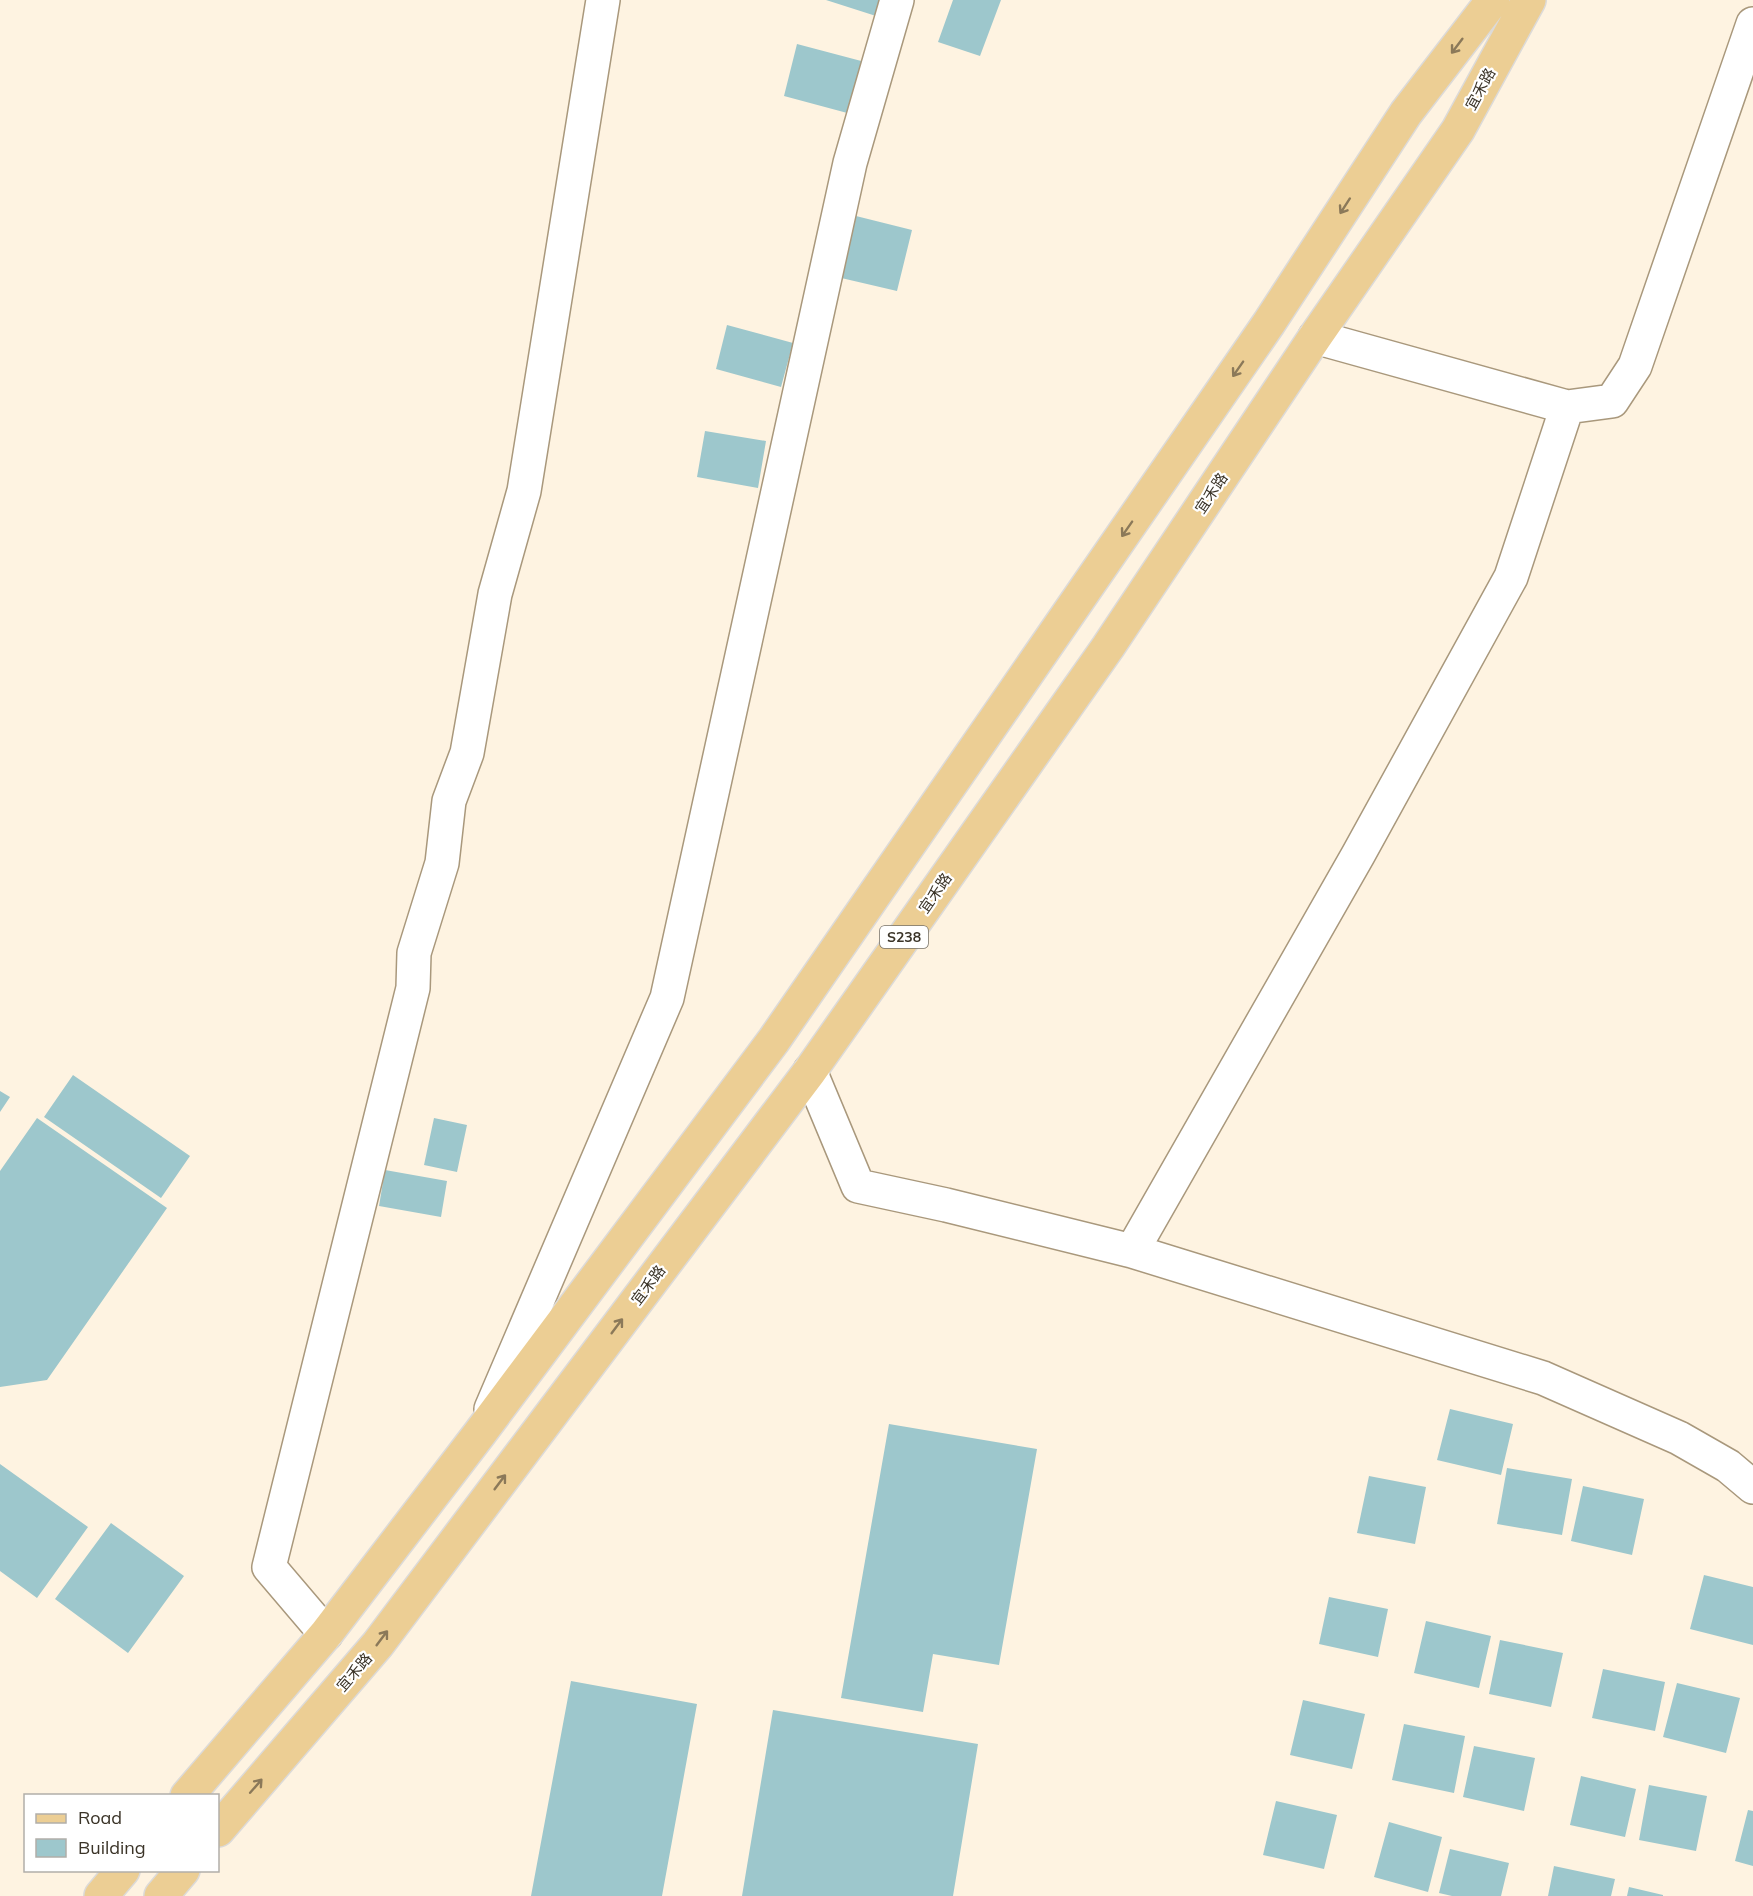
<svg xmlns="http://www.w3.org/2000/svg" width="1753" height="1896" font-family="Mulish,'Noto Sans SC',sans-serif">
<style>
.building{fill:#9dc7cc}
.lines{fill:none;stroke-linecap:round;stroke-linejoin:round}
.minor-casing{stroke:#a9987c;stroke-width:36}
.primary-casing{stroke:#dcdad8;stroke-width:36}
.minor{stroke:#fff;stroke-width:33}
.primary{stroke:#ecce94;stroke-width:33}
.oneway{stroke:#8b7959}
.labels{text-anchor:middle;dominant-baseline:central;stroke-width:4.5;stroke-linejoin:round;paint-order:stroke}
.shield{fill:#fff;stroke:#767168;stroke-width:1.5}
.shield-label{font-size:14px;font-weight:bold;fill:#3b3428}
.street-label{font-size:15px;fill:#3b3428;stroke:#fff}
</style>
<rect width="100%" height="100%" fill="#fef3e1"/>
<path class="building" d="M826,0H881L876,16Z
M953,0H1001L980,56L938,42Z
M797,44L865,62L851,114L784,96Z
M852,215L912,230L897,291L837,277Z
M727,325L793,343L781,387L716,369Z
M705,431L766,441L758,488L697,477Z
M73,1075L190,1156L161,1198L44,1117Z
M0,1091L10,1097L0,1112Z
M37,1118L167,1208L47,1380L0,1387V1171Z
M434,1118L467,1125L457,1172L424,1165Z
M385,1170L447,1181L441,1217L379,1206Z
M1450,1409L1513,1424L1501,1475L1437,1460Z
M889,1424L1037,1449L999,1665L933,1654L923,1712L841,1698Z
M0,1464L88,1527L37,1598L0,1571Z
M1507,1468L1572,1479L1562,1535L1497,1524Z
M1369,1476L1426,1487L1415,1544L1357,1533Z
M1583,1486L1644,1499L1632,1555L1571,1541Z
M111,1523L184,1576L128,1653L55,1599Z
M1704,1575L1753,1587V1645L1690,1629Z
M1329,1597L1388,1609L1378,1657L1319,1644Z
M1426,1621L1491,1636L1479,1688L1414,1673Z
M1500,1640L1563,1653L1551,1707L1489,1694Z
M1603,1669L1665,1682L1655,1731L1592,1718Z
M571,1681L697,1704L662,1896H531Z
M1677,1683L1740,1698L1726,1753L1663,1737Z
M1303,1700L1365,1714L1352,1769L1290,1755Z
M773,1710L978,1744L953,1896H742Z
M1404,1724L1465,1736L1454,1793L1392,1780Z
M1474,1746L1535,1758L1524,1811L1463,1797Z
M1581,1776L1636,1789L1625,1837L1570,1825Z
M1649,1785L1707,1796L1696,1851L1639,1840Z
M1276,1801L1337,1815L1324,1869L1263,1855Z
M1748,1810L1753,1811V1866L1735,1861Z
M1389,1822L1442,1837L1428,1892L1374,1877Z
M1450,1849L1509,1863L1501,1896H1452L1439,1893Z
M1554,1866L1615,1879L1611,1896H1548Z
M1629,1887L1663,1895V1896H1627Z"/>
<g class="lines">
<defs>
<path id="minor" d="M1315,337L1567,407L1612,401L1635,366L1753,24
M810,1071L858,1186L946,1205L1132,1251L1543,1378L1679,1438L1728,1466L1753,1487
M1132,1251L1358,855L1511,577L1567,407
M491,1409L667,998L850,163L897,0
M326,1634L269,1567L413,988L414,953L442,863L449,801L467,753L495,594L524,491L603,0"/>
<path id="primary" d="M187,1796L326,1634L480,1433L774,1040L1269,323L1406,113L1493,0
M218,1830L378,1644L810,1071L1108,647L1315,337L1458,130L1529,0
M101,1896L123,1870
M161,1896L183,1870"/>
</defs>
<use href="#minor" class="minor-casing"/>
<use href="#primary" class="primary-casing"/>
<use href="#minor" class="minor"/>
<use href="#primary" class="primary"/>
</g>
<defs><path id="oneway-shaft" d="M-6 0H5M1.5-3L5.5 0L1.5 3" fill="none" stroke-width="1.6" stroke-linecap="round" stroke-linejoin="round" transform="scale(1.5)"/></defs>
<g class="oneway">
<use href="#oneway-shaft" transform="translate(1457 46) rotate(127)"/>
<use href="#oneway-shaft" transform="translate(1345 206) rotate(123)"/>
<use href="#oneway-shaft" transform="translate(1238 369) rotate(125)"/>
<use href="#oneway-shaft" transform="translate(1127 529) rotate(125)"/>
<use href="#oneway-shaft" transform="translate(617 1326) rotate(-53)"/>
<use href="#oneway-shaft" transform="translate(500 1482) rotate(-53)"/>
<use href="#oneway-shaft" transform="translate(382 1638) rotate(-53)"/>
<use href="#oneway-shaft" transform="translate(256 1786) rotate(-49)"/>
</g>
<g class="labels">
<rect class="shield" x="880" y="926" width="48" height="22" rx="4.5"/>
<g class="shield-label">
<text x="904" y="937">S238</text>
</g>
<g class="street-label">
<text transform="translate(1480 89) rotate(-61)">宜禾路</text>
<text transform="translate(1211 493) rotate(-56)">宜禾路</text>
<text transform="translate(935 893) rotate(-55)">宜禾路</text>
<text transform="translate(648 1285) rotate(-53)">宜禾路</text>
<text transform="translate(354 1672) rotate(-49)">宜禾路</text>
</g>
</g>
<rect x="24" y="1794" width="195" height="78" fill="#ffffff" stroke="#b1aea9" stroke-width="1.5"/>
<rect x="36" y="1814" width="30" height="9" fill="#ecce94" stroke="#b1aea9" stroke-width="1.5"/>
<text x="78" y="1824" font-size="18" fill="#3b3428">Road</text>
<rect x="36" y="1839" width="30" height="18" fill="#9dc7cc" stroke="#b1aea9" stroke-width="1.5"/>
<text x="78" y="1854" font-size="18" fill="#3b3428">Building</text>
</svg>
